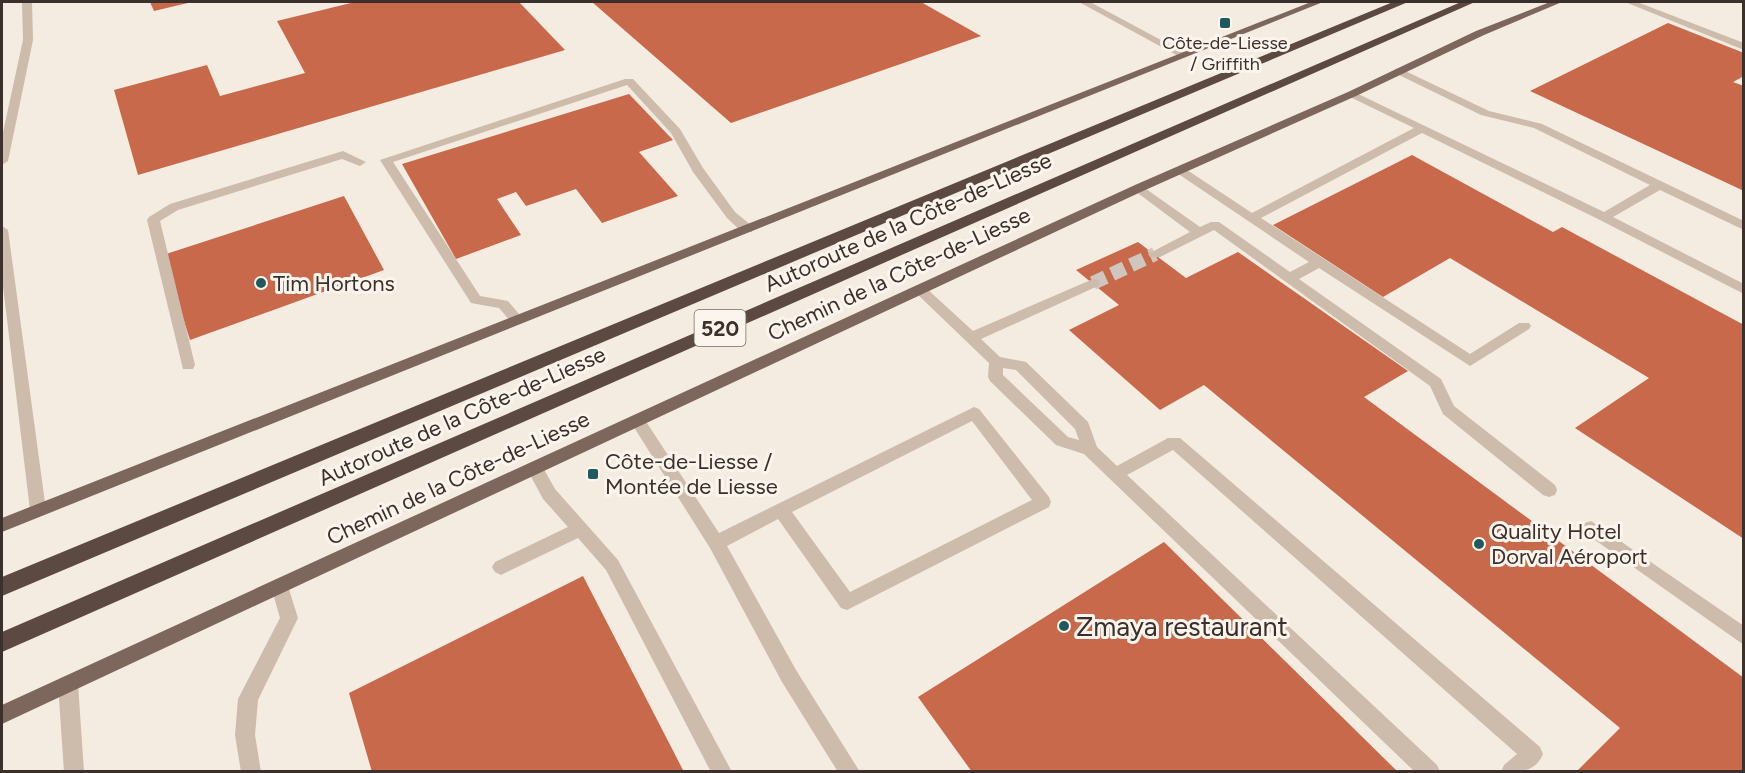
<svg xmlns="http://www.w3.org/2000/svg" width="1745" height="773" font-family="Figtree,sans-serif">
<style>
.building{fill:#c8694b}
.lines{fill:none;stroke-linecap:round;stroke-linejoin:round}
.minor-tunnel{stroke:#cfc6bd;stroke-width:14;stroke-dasharray:14 7;stroke-linecap:butt}
.minor{fill:#cdbbac;fill-rule:evenodd}
.major{fill:#7d675c;fill-rule:evenodd}
.highway{fill:#5c4a42;fill-rule:evenodd}
.poi-dot{fill:#1f5a5e;stroke:#fbf5ee;stroke-width:2}
.labels{text-anchor:middle;dominant-baseline:central;stroke-width:6;stroke-linejoin:round;paint-order:stroke}
.far-poi-label{font-size:18px;fill:#3b302b;stroke:#fbf5ee}
.shield{fill:#fbf5ee;stroke:#756b66;stroke-width:1.5}
.shield-label{font-size:21px;font-weight:bold;fill:#3b302b}
.street-label{font-size:22px;fill:#3b302b;stroke:#fbf5ee}
.poi-label{font-size:22px;fill:#3b302b;stroke:#fbf5ee;text-anchor:start}
.near-poi-label{font-size:27px;fill:#3b302b;stroke:#fbf5ee;text-anchor:start}
</style>
<rect width="100%" height="100%" fill="#f4ebe1"/>
<path class="building" d="M150,2H192L154,11Z
M355,2H519L565,50L138,175L114,90L207,65L220,96L305,73L277,21Z
M592,2H921L981,36L731,123Z
M1668,23L1744,53V76L1733,82L1744,86V191L1530,91Z
M629,94L673,140L639,152L678,196L602,223L576,189L526,206L516,192L497,199L521,235L456,259L402,164Z
M1412,155L1553,232L1562,227L1744,325V539L1575,428L1649,378L1450,258L1383,297L1273,225Z
M344,196L384,270L190,340L163,255Z
M1138,242L1186,278L1238,252L1408,371L1364,397L1744,678V772H1576L1620,728L1204,385L1160,410L1069,330L1119,305L1076,270Z
M1164,542L1398,772H972L918,697Z
M583,576L684,772H372L349,693Z"/>
<g class="lines">
<path class="minor-tunnel" d="M1093,283L1155,254"/>
<path class="minor" d="M22,2H32L33,40L8,161L2,165V137L23,40Z
M1079,2H1090L1189,55L1180,57Z
M1625,2H1637L1744,43V50Z
M1399,68L1489,111L1542,124L1744,221V230L1660,190L1613,217L1744,284V294L1600,220L1422,133L1261,218L1470,354L1519,323H1529L1531,326L1529,329L1470,366L1319,268L1299,279L1441,379L1454,406L1555,485L1557,490L1555,495L1549,497L1543,495L1443,414L1430,386L1214,230L1160,257H1150L1148,254L1190,232L1135,191V185L1139,184L1200,227L1211,222H1219L1290,272L1309,262L1174,171L1176,168H1184L1252,213L1414,128L1348,96L1347,94L1352,91L1604,212L1650,185L1534,128L1481,115L1395,73V69Z
M625,79H633L680,129L703,168L735,212L752,226V232H742L727,218L693,172L671,133L627,85L393,162L480,296L508,301L524,320L522,323H512L499,308L471,303L380,160Z
M343,151L366,162L360,166L342,159L178,210L160,221L195,365L193,369H183L147,220L149,217L170,204Z
M2,226L8,230L46,510L44,515L38,517L32,515L30,510L2,278Z
M1093,279L1098,280L1100,283L1098,286L981,339L1000,357L1026,362L1088,422L1097,447L1117,466L1168,438H1180L1540,747L1543,754C1535,773 1519,772 1501,772L1504,765L1517,754L1173,450L1127,475L1437,765L1440,772H1415L1084,454L1056,445L990,381L988,377L989,363L914,291L916,288H926L973,331ZM1003,368L1016,370L1075,429L1079,440L1068,437L1003,375Z
M974,407L979,409L1049,497L1051,502L1049,507L847,610L841,608L778,519L727,546L796,670L860,772H838L782,682L710,548L630,421L633,417H643L719,533ZM972,421L1032,500L850,592L792,512Z
M535,463L541,464L555,489L618,560L732,772H711L606,570L578,538L507,572L501,575L495,572L492,567L495,562L568,527L543,499L527,469L529,464Z
M1591,521L1744,626V645L1585,533L1582,528L1585,523Z
M280,578L286,580L298,618L258,700L255,735L261,772H241L235,735L238,699L280,618L271,586L274,580Z
M68,675L75,678L78,684L84,772H64L58,684L61,678Z"/>
<path class="major" d="M1311,2H1323L2,532V518Z
M1550,2H1562L1484,35L1356,96L1143,191L2,724V705L1135,185L1348,92L1476,31Z"/>
<path class="highway" d="M1393,2H1408L2,596V577Z
M1461,2H1475L2,652V632Z"/>
</g>
<g class="poi-dot">
<rect x="1219" y="17" width="12" height="12" rx="3"/>
<circle cx="261" cy="283" r="6"/>
<rect x="587" y="468" width="12" height="12" rx="3"/>
<circle cx="1479" cy="544" r="6"/>
<circle cx="1064" cy="626" r="6"/>
</g>
<g class="labels">
<g class="far-poi-label">
<text x="1225" y="43">Côte-de-Liesse<tspan x="1225" dy="21">/ Griffith</tspan></text>
</g>
<rect class="shield" x="694.5" y="310" width="51" height="36" rx="4.5"/>
<g class="shield-label">
<text x="720" y="328">520</text>
</g>
<g class="street-label">
<text transform="translate(908 222) rotate(-24)">Autoroute de la Côte-de-Liesse</text>
<text transform="translate(899 274) rotate(-25)">Chemin de la Côte-de-Liesse</text>
<text transform="translate(462 416) rotate(-24)">Autoroute de la Côte-de-Liesse</text>
<text transform="translate(458 478) rotate(-25)">Chemin de la Côte-de-Liesse</text>
</g>
<g class="poi-label">
<text x="273" y="283">Tim Hortons</text>
<text x="605" y="461">Côte-de-Liesse /<tspan x="605" dy="25">Montée de Liesse</tspan></text>
<text x="1491" y="531">Quality Hotel<tspan x="1491" dy="25">Dorval Aéroport</tspan></text>
</g>
<g class="near-poi-label">
<text x="1076" y="626">Zmaya restaurant</text>
</g>
</g>
<rect width="1745" height="773" fill="none" stroke="#3b302b" stroke-width="6"/>
</svg>
